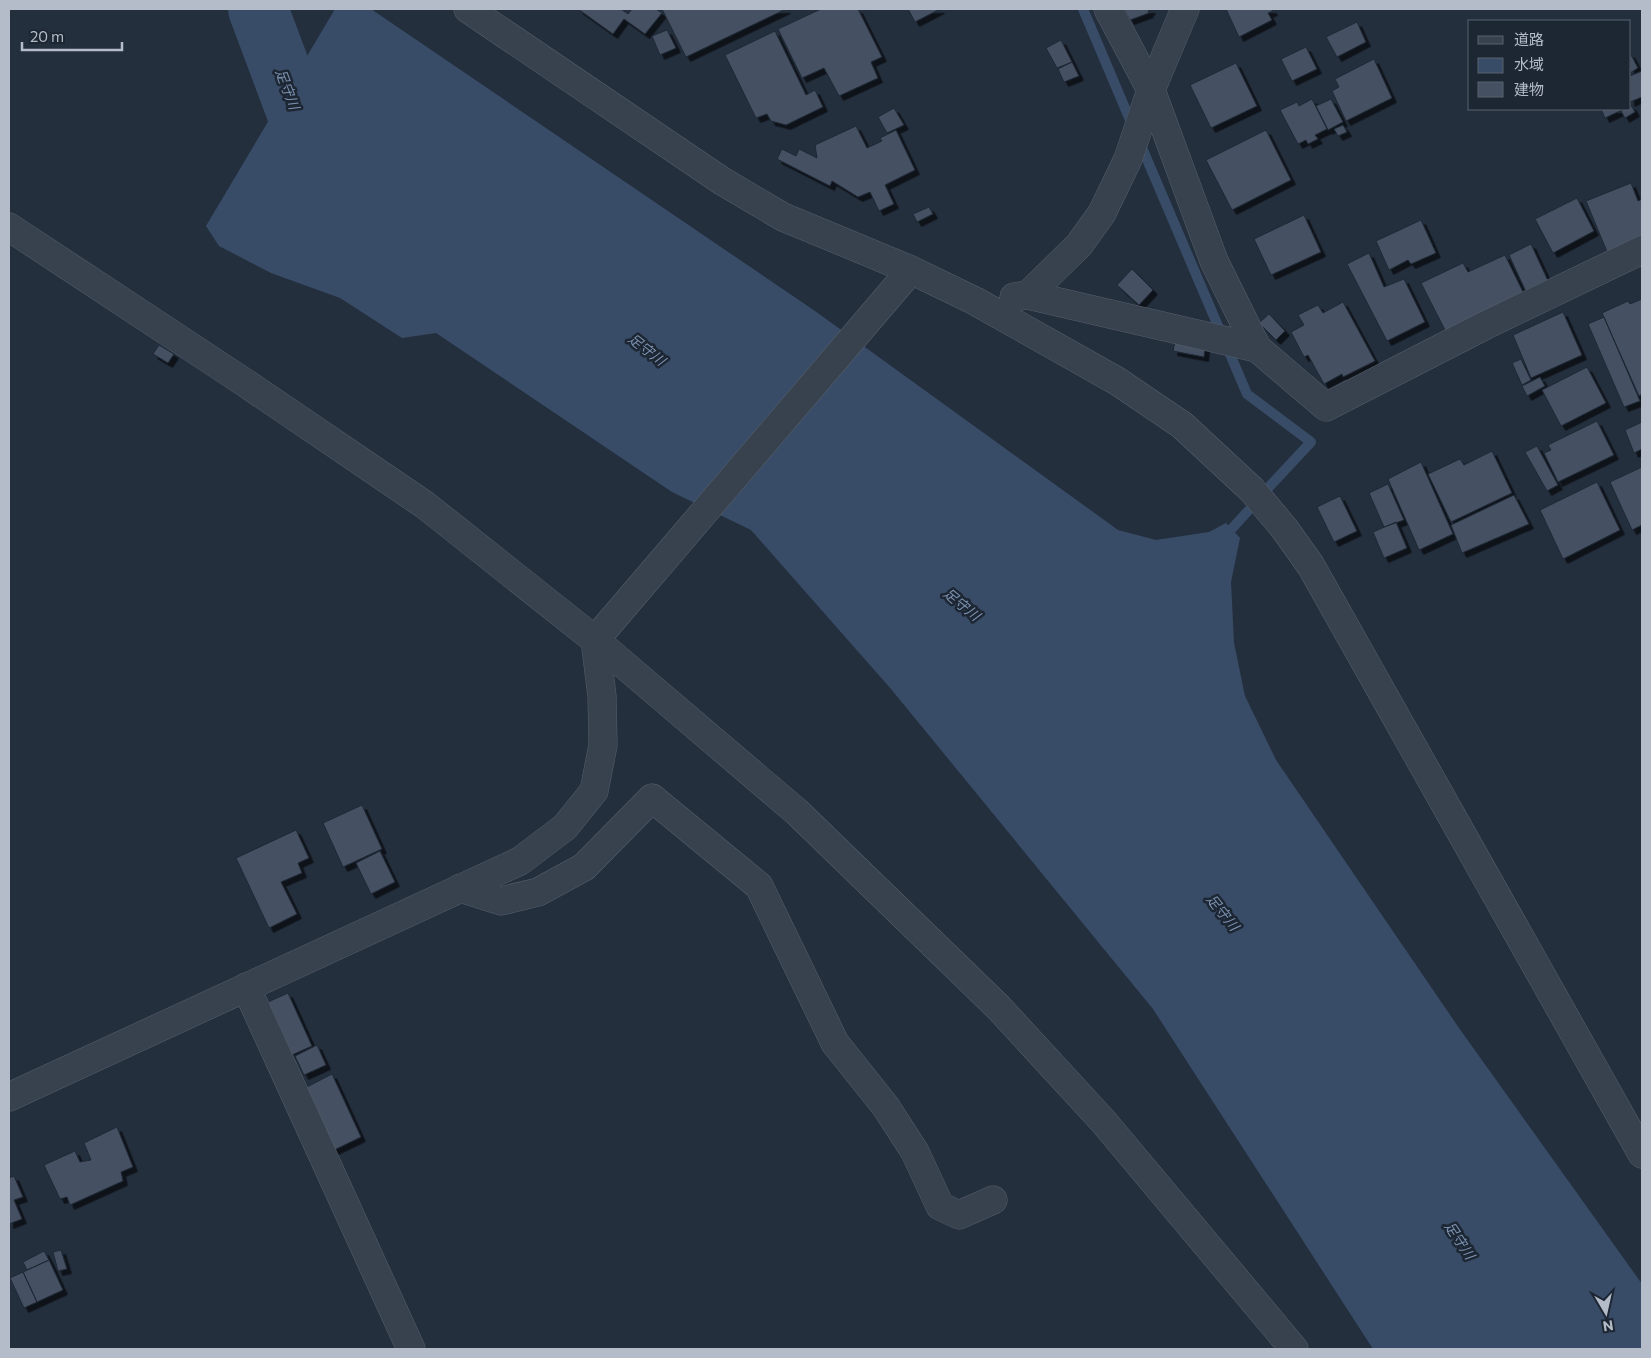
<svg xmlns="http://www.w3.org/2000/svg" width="1651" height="1358" font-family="Commissioner,'Noto Sans JP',sans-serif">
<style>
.water{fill:#394c67}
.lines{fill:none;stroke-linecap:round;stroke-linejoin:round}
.stream{stroke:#394c67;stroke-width:10}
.river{stroke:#394c67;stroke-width:60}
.building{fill:#455162;stroke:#1f2835;filter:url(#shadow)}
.minor-casing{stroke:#565f6c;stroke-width:29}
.minor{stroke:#38414e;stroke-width:28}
.labels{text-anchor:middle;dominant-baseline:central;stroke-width:5;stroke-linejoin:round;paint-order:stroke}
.water-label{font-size:14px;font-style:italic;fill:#7c92b1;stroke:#1d2633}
</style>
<defs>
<filter id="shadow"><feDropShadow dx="4.5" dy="4.5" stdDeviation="0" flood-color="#0009"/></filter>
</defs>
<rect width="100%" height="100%" fill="#242f3e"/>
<path class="water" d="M335,9H371L815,311L1118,530L1156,540L1209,532L1226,523L1240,538L1231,582L1234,643L1245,696L1276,760L1459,1028L1642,1284V1349H1373L1153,1009L891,689L751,530L672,492L436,333L402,338L340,298L271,273L219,246L206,226Z"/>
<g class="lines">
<path class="stream" d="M1083,9L1133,127
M1140,143L1247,394L1311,442L1268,488
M1221,537L1227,534L1248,511"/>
<path class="river" d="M258,9L301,124L339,149"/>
</g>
<path class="building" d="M578,9H621L628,14L632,9H656L662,13L645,34L624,19L613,34Z
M662,9H786L686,57Z
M821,9H858L882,57L871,62L878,78L839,96L824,68L802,78L778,29Z
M908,9H940L915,22Z
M1124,9H1151V10L1148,11L1149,13L1130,20Z
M1226,9H1272L1273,11L1268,13L1272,20L1239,37Z
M1357,22L1366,42L1337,57L1326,37Z
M667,30L676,48L660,55L652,36Z
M775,31L806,95L815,90L823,107L786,125L771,121L767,114L756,118L725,55Z
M1061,40L1072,62L1057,68L1046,48Z
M1306,47L1317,69L1292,81L1281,59Z
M1630,53L1638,68L1630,73Z
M1374,59L1392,98L1346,121L1332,91L1339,87L1335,79Z
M1072,62L1079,76L1064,82L1058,69Z
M1236,63L1257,106L1211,128L1190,85Z
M1642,71V98V97L1630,102V76Z
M1312,99L1327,129L1315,135L1318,139L1308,144L1306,140L1298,144L1280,110L1297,102L1299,106Z
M1331,99L1343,122L1328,130L1316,106Z
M1631,105L1635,112L1625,118L1621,111L1625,109H1630Z
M894,108L904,125L887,133L878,117Z
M1601,109H1624L1605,118Z
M1343,125L1347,132L1338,136L1334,129Z
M856,126L867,148L882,141L880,138L896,130L915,170L885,185L894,204L879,211L870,192L858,197L832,181L830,186L777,159L782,149L796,156L799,149L817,158L815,145Z
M1266,130L1291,180L1232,210L1206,160Z
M1631,183L1638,201L1642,199V241L1608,254L1586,201Z
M1577,198L1594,231L1553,253L1535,219Z
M929,207L933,214L917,222L913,214Z
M1304,215L1321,252L1271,275L1254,239Z
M1421,220L1436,253L1411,264L1408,260L1389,270L1376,241Z
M1531,244L1550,285L1528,296L1509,255Z
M1369,253L1384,287L1404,279L1425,322L1387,341L1347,264Z
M1505,255L1526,298L1447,334L1421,283L1463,263L1468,272Z
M1132,269L1153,290L1139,305L1117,285Z
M1642,299V394L1639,396L1602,313L1628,301L1630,304Z
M1343,302L1375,361L1343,377L1342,374L1324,384L1308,355L1304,357L1291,332L1304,325L1298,315L1318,305L1323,313Z
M1563,312L1582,355L1531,378L1513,335Z
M1269,314L1285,331L1276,340L1259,323Z
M1604,317L1640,401L1624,407L1588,324Z
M1175,341L1205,347L1204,357L1173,351Z
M159,345L174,354L168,363L153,354Z
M1521,359L1531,380L1522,385L1512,363Z
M1587,367L1606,403L1561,426L1542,390Z
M1540,377L1545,386L1527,396L1522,386Z
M1597,421L1614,455L1558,482L1544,453L1551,450L1548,445Z
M1642,422V449L1634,453L1625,430Z
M1537,446L1558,485L1547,491L1525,452Z
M1492,451L1512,493L1451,522L1428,474L1460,459L1464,465Z
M1421,462L1453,534L1419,550L1388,479Z
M1642,467V525L1632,530L1610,482Z
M1597,482L1620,530L1563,559L1540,510Z
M1388,484L1404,520L1384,527L1369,493Z
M1514,495L1529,524L1462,553L1451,525Z
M1340,496L1357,531L1334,542L1317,507Z
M1396,522L1407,548L1384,558L1373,532Z
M362,805L382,849L343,867L323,823Z
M296,830L309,858L298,863L302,873L281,882L297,914L269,928L236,858Z
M380,851L395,882L371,894L356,863Z
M288,993L312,1046L292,1055L268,1002Z
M317,1045L326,1065L304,1075L295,1056Z
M332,1074L361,1137L328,1153L305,1088Z
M117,1127L133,1167L121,1172L123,1181L70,1205L67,1197L60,1199L44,1165L75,1151L80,1162L91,1160L84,1143Z
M14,1176L23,1197L14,1200L22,1219L9,1224V1178Z
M61,1250L67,1269L58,1271L53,1252Z
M44,1251L49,1260L27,1270L23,1262Z
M49,1260L63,1290L37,1302L23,1272Z
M23,1272L37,1302L24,1308L10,1278Z"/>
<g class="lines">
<defs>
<path id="minor" d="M468,9L722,181L783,217L911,270L975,301L1117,381L1182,425L1252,490L1284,528L1311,566L1642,1154
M1108,9L1151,90L1214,261L1257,348
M9,227L244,382L425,505L595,640L797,812L999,1008L1103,1121L1294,1349
M1028,295L1257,348L1326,407L1486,325L1642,250
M1014,297L1028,295L1079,245L1102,213L1128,159L1151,90L1185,9
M460,888L501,901L538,892L584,867L652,798L759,886L835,1043L886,1107L915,1152L940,1206L959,1215L993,1200
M246,987L411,1349
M9,1097L520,861L565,827L594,791L603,745L602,696L595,640L911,270"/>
</defs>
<use href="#minor" class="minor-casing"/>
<use href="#minor" class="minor"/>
</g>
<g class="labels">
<g class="water-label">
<text transform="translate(288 89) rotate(69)">足守川</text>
<text transform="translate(647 349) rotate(38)">足守川</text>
<text transform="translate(962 604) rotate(39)">足守川</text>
<text transform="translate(1223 912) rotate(51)">足守川</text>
<text transform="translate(1460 1240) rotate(56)">足守川</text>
</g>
</g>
<rect width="1651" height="1358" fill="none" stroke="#b4bcc9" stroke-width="20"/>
<rect x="1468" y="20" width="162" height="90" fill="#1d2633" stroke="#59626f"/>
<rect x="1478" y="36" width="25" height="8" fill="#38414e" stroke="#59626f"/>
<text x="1514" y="45" font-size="15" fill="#b4bcc9">道路</text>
<rect x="1478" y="58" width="25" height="15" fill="#394c67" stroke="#59626f"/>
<text x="1514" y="70" font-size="15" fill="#b4bcc9">水域</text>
<rect x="1478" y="82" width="25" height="15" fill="#455162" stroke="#59626f"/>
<text x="1514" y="95" font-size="15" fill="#b4bcc9">建物</text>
<g transform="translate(1606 1313) rotate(171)" stroke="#1d2633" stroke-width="4" paint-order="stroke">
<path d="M0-4L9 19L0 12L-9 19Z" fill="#b4bcc9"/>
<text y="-8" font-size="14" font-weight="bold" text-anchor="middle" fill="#b4bcc9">N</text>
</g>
<path d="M22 42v8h100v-8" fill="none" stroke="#b4bcc9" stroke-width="2.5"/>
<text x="30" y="42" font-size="15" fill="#b4bcc9" stroke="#1d2633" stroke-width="4" paint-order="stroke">20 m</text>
</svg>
